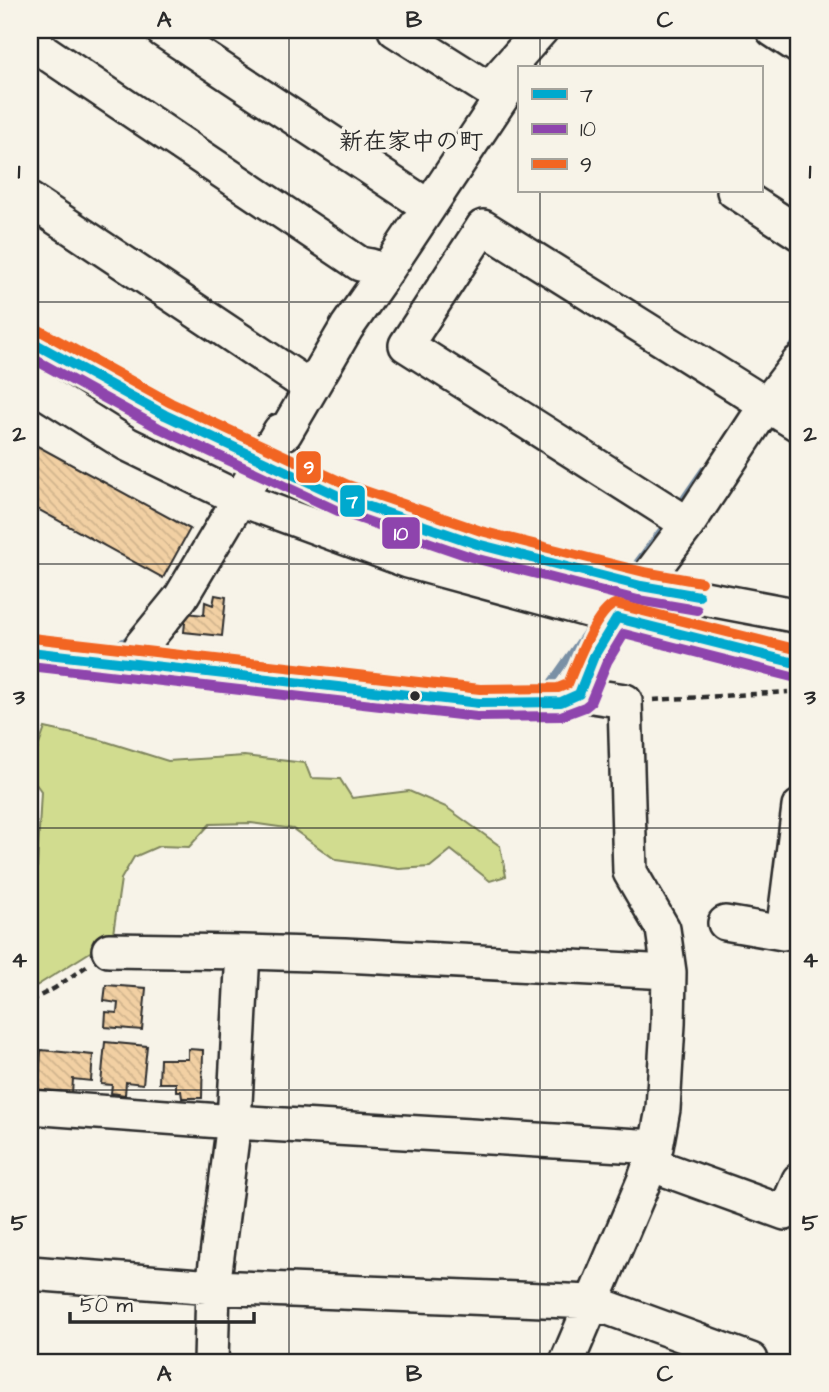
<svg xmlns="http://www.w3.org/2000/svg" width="829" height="1392" font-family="'Architects Daughter','Klee One',sans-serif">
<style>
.grass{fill:#d1dc8f;stroke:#7e845d;stroke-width:2}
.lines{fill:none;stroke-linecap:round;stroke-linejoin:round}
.stream{stroke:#7a90a5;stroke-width:7}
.building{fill:url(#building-back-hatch);stroke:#2b2b2b;stroke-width:2}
.minor-casing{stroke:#2b2b2b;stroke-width:38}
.path{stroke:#2b2b2b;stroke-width:4.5;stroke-dasharray:7 5;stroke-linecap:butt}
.minor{stroke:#f7f3e8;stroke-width:33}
.bus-1-casing{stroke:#f7f3e8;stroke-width:16}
.bus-2-casing{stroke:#f7f3e8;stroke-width:16}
.bus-3-casing{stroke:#f7f3e8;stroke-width:16}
.bus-1{stroke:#00a9ce;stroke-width:10}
.bus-2{stroke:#8e44ad;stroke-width:10}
.bus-3{stroke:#f26522;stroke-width:10}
.grid{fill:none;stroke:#2b2b2b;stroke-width:2;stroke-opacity:0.55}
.bus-dot{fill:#2b2b2b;stroke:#f7f3e8;stroke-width:2.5}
.labels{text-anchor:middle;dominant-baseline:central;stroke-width:7;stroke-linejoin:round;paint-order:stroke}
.neighbourhood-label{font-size:24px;font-weight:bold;fill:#2b2b2b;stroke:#f7f3e8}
.line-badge{stroke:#f7f3e8;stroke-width:2.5}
.badge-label{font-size:19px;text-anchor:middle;font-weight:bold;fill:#fff}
.neatline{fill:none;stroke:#2b2b2b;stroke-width:2.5}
.grid-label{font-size:23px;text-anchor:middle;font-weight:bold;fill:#2b2b2b}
</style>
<defs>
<pattern id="building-back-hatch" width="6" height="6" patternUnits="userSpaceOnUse" patternTransform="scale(1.75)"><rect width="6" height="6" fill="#f2d0a3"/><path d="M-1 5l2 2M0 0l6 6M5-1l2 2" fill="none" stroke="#d0b38c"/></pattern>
</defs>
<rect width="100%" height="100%" fill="#f7f3e8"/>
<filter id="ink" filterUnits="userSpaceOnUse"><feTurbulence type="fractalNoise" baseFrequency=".0143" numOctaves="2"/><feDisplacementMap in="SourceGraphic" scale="14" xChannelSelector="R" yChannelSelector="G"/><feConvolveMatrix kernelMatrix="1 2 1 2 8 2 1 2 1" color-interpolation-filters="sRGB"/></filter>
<g filter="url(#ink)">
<path class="grass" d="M45,728L101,740L168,761L244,756L305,763L311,778L340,779L352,798L409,791L446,807L500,846L506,876L490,881L451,850L430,867L399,869L336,860L293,829L251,823L210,824L189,847L159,846L134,857L121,879L113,934L95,949L38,985L30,989V868H37L41,791L30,776V770Z"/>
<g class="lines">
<path class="stream" d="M787,354L799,338
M677,508L704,469
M629,573L668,521
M103,644C113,645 123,645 130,636
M549,688L551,682L593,622"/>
</g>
<path class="building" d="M30,442L190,529L163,578L30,505Z
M215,595L226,597L222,636L184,632L186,613L204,615L205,602L213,605Z
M106,985L146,988L142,1030L105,1027L106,1012L117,1013L118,1003L104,1001Z
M30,1026L34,1027L33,1053L30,1051Z
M105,1042L147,1046L143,1084L126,1082L125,1095L111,1093L112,1085L101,1084Z
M188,1049L203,1050L202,1098H182L181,1091H176V1083H159L160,1059H188Z
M41,1050L93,1055L91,1081L73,1079L72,1094L38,1092Z"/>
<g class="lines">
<defs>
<path id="minor" d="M162,30L417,199
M395,30L490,90
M773,30L799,47
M30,42L360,264L371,266
M493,87L501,75L541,30
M734,191L799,233
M30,200L301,381
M30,341L165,415L343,498L477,544L641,586L799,616
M30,383L127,444L240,499L408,561L617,618L799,664
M688,524L406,345L483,227L799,425
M30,652L479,703L561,702L579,694L594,656L617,618L688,524L767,404L799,362
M132,665L142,645L181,597L280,431L285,433L347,327L389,267L512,82L519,76
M725,923L783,933L799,807
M109,950L243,952
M30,1107L234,1122L656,1147
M650,1164L785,1213L799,1180
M30,1273L213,1287L592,1302L751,1360
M211,1362L213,1287L234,1122L243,952L344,955L669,972
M567,1362L644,1181L656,1147L663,1109L668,1024L669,972L663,929L630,872L625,701L579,694"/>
</defs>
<use href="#minor" class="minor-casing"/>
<path class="path" d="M653,700L788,692
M30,1001L55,988L88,965"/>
<use href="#minor" class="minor"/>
<defs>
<path id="bus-1" d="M30,341L165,415L343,498L477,544L641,586L699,596
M30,652L479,703L561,702L579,694L594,656L617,618L799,664"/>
<path id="bus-2" d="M30,357L159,428L338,511L474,558L638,600L697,610
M30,666L477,717L561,716L585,707L590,703L607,662L624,634L796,678"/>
<path id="bus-3" d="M37,329L171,403L348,485L481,531L644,572L701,582
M32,638L480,689L558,688L568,684C576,664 596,611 615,604L799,650"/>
</defs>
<use href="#bus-1" class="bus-1-casing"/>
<use href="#bus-2" class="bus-2-casing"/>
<use href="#bus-3" class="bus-3-casing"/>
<use href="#bus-1" class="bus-1"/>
<use href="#bus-2" class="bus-2"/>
<use href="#bus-3" class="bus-3"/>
</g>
</g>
<path class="grid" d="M289,30V1362M540,30V68M540,191V1362M30,302H799M30,564H799M30,828H799M30,1090H799"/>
<circle class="bus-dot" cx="415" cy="696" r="6"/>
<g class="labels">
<g class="neighbourhood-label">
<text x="411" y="142">新在家中の町</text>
</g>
</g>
<g class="line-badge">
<rect x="295" y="450" width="27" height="34" rx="7" fill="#f26522"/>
<rect x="339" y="484" width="27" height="34" rx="7" fill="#00a9ce"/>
<rect x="381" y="516" width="40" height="34" rx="7" fill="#8e44ad"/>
</g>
<g class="badge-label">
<text x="309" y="474">9</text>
<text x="352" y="508">7</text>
<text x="401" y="540">10</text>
</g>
<rect width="829" height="1392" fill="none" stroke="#f7f3e8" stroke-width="77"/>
<rect x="518" y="66" width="245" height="126" fill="#f7f3e8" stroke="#a5a39c" stroke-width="2"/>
<rect x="532" y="89" width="35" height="10" fill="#00a9ce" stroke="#a5a39c" stroke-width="2"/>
<text x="580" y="102" font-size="21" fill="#2b2b2b">7</text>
<rect x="532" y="124" width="35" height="10" fill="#8e44ad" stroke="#a5a39c" stroke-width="2"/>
<text x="580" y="136" font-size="21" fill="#2b2b2b">10</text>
<rect x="532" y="159" width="35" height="10" fill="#f26522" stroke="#a5a39c" stroke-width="2"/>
<text x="580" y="172" font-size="21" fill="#2b2b2b">9</text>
<path d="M70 1312v10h184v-10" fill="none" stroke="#2b2b2b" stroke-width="3.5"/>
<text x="80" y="1312" font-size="21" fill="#2b2b2b" stroke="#f7f3e8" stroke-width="5" paint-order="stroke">50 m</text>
<rect x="38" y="38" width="752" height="1316" class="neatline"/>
<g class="grid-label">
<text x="164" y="27">A</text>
<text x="414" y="27">B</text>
<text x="665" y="27">C</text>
<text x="19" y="178">1</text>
<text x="810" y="178">1</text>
<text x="19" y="441">2</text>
<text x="810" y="441">2</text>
<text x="19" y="704">3</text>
<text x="810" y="704">3</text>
<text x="19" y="967">4</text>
<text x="810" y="967">4</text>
<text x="19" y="1230">5</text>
<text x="810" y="1230">5</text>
<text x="164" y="1381">A</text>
<text x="414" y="1381">B</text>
<text x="665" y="1381">C</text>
</g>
</svg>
